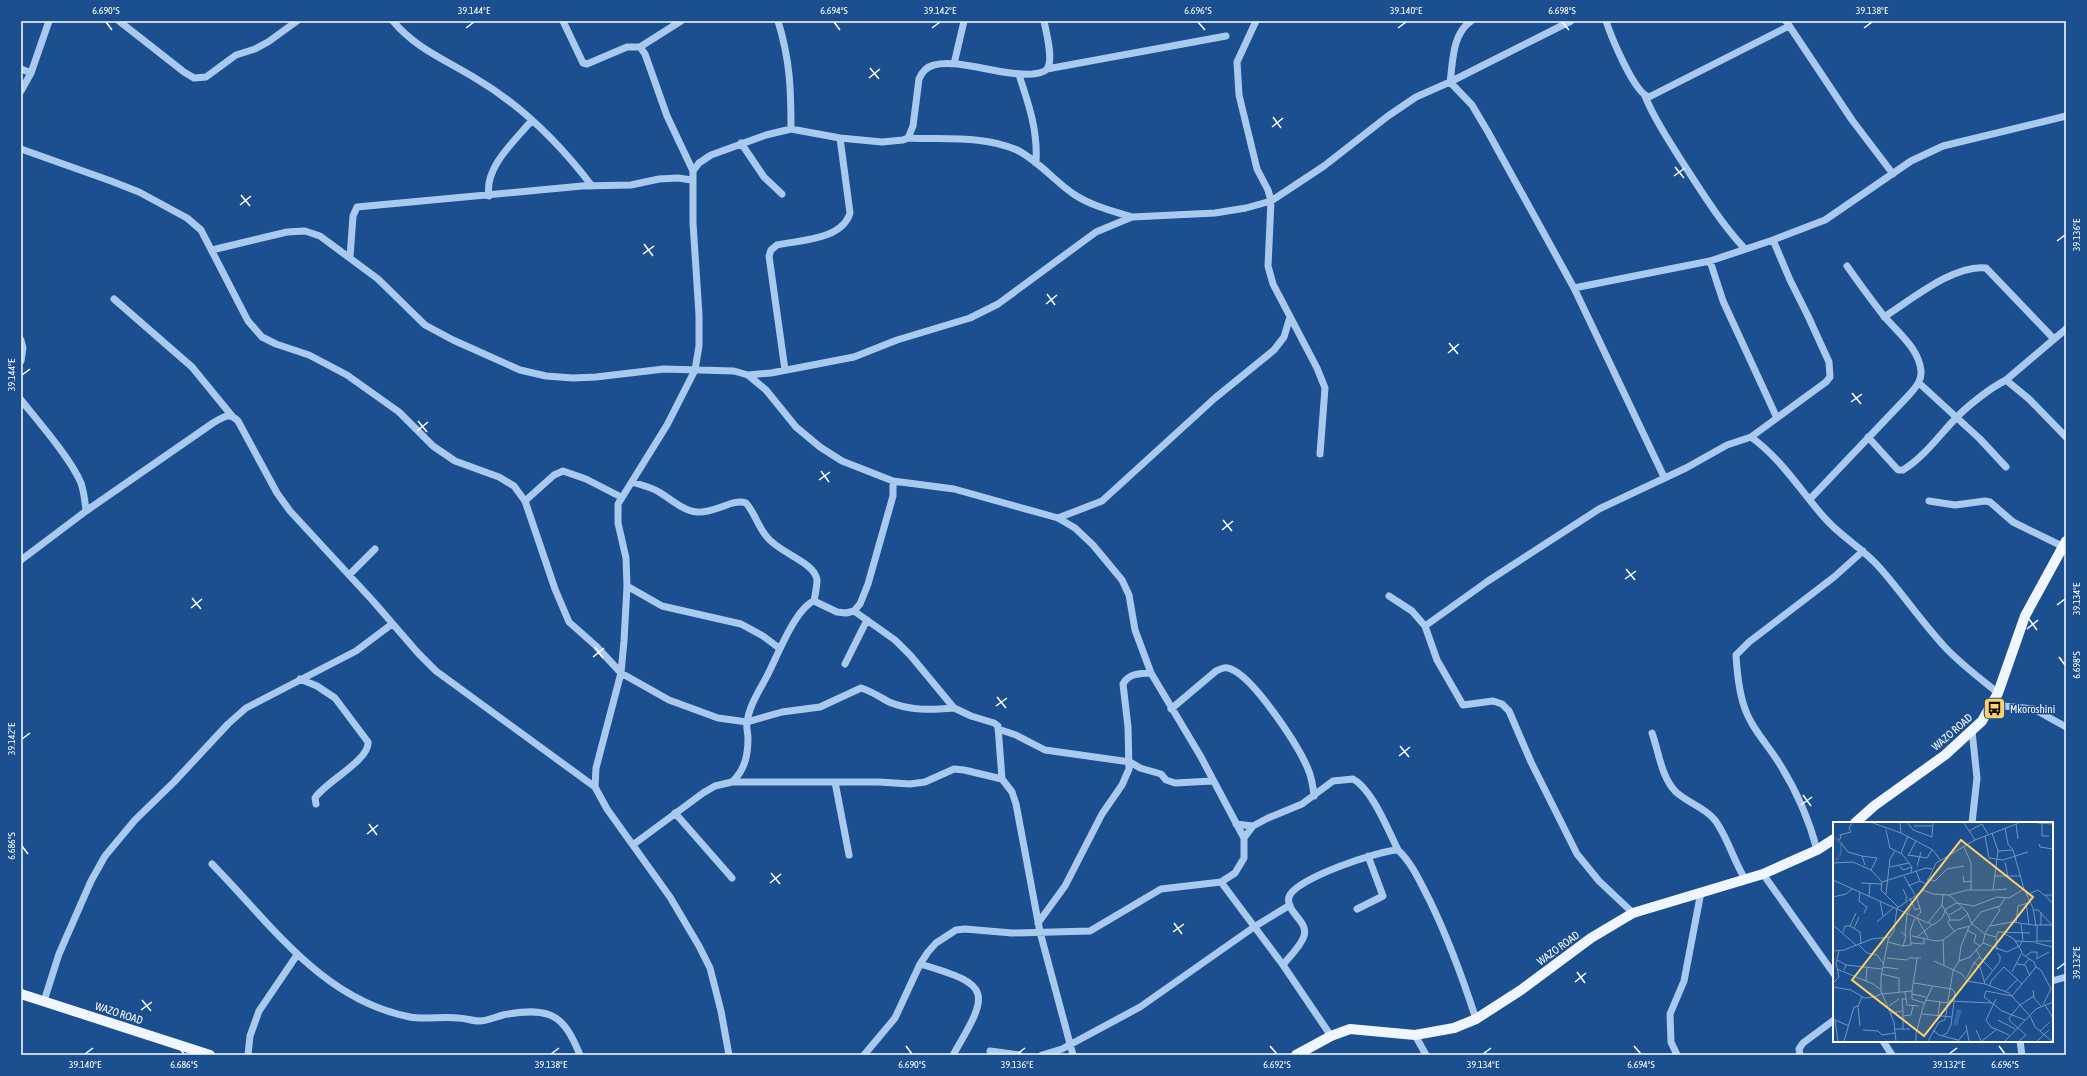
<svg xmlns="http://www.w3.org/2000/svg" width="2087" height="1076" font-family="'Asap Condensed',sans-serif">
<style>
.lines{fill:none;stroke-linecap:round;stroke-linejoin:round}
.minor{stroke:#a9c9ee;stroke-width:7}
.major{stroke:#f0f6ff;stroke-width:10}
.ticks{fill:none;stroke:#fff;stroke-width:1.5}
.labels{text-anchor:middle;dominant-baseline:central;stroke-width:3;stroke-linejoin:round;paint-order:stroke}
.poi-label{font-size:11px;fill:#fff;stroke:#1b4f8f;text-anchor:start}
.street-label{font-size:11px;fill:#fff;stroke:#1b4f8f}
.inset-river{fill:none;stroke:#3c6290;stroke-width:2}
.inset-road{fill:none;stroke:#7695bc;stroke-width:1}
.view{fill:#ffd166;fill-opacity:0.15;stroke:#ffd166;stroke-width:2}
.inset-edge{fill:none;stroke:#fff;stroke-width:2}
.neatline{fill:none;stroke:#fff;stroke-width:1.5}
.ticks-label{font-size:10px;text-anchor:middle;fill:#fff}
</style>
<rect width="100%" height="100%" fill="#1b4f8f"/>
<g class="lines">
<path class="minor" d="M119,21L184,72L194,78L206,77L236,55L255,49L268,42L297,21
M393,21C415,48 446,60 475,78C521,105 560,144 592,186
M563,21L583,63L587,64L627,47H640L645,54L667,116L693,171
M778,21C790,60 791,89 791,129
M1256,21L1237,62L1239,95L1257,169L1268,190L1271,201L1268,266L1273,284L1317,368L1325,388L1320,454
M1606,21C1611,36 1634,93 1649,97L1789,26
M1786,21L1852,120L1893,174
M640,47L681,21
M954,64L964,21
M21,69L31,73
M1047,69L1226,36
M1019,75C1029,105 1038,131 1036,163
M1450,82L1472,105L1488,132L1574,288L1664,477
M1450,82C1453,62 1452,34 1471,21
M21,91L31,73L49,21
M1645,96C1654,119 1668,139 1681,160C1701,191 1720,222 1745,249
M908,138C944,140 983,135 1017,150C1039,161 1055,182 1075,195C1092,206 1113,211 1132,217
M741,143L764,177L782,194
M21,149L111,181L139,192L187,218L201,230L248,321L262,337L276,344L309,355L347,375L399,412L433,446L455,461L499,477L514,486L525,501L555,589L569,622L596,646L621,673L669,700L718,718L747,722L782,712L820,707L861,688C871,691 880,697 889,702C910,711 932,710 954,708
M489,196C484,167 515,141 532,120
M212,250L287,232L305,231L320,236L378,279L425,325L453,340L520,370L546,376L573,378L596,377L664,369L734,371L748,375L766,390L796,427L820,447L842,461L893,481L954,489L1058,518L1075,528L1093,545L1122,580L1129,595L1135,630L1151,673L1201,757L1244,838V858L1235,873L1221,882L1161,889L1090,931L1012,933L965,929L956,930L936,943L928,952L920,964L895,1018L864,1055
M350,257L353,216L357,207L582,186L631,185L659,179L678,178L692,180
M1710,261L1723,301L1777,418
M1574,288L1710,261L1773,240L1825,220L1911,161L1943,146L2066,116
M114,299L192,367L232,416
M1884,317C1911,300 1954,264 1986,268L2054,339
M21,340L23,348L21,361
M785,370L769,256L771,250L777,245C800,240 842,240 850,213L840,138
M748,375L771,373L854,357L897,340L970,318L998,304L1096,232L1132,217L1215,213L1246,208L1271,201L1324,166L1388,116L1416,97L1450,82L1571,21
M2006,380L2066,329
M1919,383L1980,439L2006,467
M21,400C38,421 71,459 81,483C84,492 85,501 86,511
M1751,437L1826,382L1830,377L1829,362L1808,316L1790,280L1773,240
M1868,437L1898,470H1903C1923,458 1938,437 1954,420C1966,407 1990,388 2006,380L2029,399L2066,437
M632,482C641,485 651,487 659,492C671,499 683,511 697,512C714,514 733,498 746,503C755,513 758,527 767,537C779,553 815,562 817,580C817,587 815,595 814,601
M1810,499L1909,395C1915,388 1922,381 1921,371C1919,348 1897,332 1884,316C1871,300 1859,283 1847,266
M525,501L554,475L563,471L586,479L621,497
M1929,501L1955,505L1985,501L1990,502L2013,522L2062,546
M1058,518L1102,501L1215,398L1274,350L1284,337L1290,317
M21,560L86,511L213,423C223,417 229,412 238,421L277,493L290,511L373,601L418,653L436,671L595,787
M349,575L375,549
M627,586L662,606L741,624L763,636L779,648
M1389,596L1412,611L1425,626L1437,660L1463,705L1493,701L1502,704L1509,711L1531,762L1577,854L1599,881L1633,913
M854,611L895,640L911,656L954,708L971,716L994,723L998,726L1002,779
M1425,626L1488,581L1599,509L1686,468L1727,445L1751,437C1780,458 1799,488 1822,515C1839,536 1863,548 1880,568C1902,593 1921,621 1943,645C1959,663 1980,678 1998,693
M845,664L867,620
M300,679L317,686L335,698L368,742C370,760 325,782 315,798L316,804
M1993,705L2034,709L2066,727
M1171,709L1216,671C1221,669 1225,666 1231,669C1254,678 1298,745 1308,769C1312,778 1313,786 1314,796
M998,729L1016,735L1045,750L1130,762L1140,768L1161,774L1166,780L1175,783L1212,781
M1652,733C1659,752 1661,777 1676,792C1688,803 1704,807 1714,819C1727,835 1733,860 1745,879
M732,782C745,770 748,755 748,738C748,733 746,728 747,723C749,704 762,687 770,670C778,654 796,608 814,601L837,612L846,613L854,611L860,604L868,584L893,496V481
M835,782L849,855
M675,813L732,878
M1972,823L1977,778L1972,731
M1236,824L1253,826
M1244,838L1253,826L1268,818L1302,804L1333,781L1353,779C1372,789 1388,830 1398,850
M634,844L703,793L715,786L732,782H879L910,784L925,782L954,769L964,770L1002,779L1012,792L1016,804L1040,932L1073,1055
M1817,850C1809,819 1796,790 1779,763C1768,745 1751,728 1744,706C1739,691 1737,672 1736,655L1749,642L1834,577L1863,551
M212,864C271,924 322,1000 410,1017C425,1020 442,1016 458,1018C465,1018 472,1021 479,1021C489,1021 499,1015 508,1014C552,1007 564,1016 580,1055
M1763,874L1834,974
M1221,882L1283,965L1331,1036
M1357,909L1383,896L1368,856
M1038,923L1065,886L1102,814L1122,785L1129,769L1128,727L1123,684C1129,673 1139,674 1151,673
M920,964C993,985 990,992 953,1055
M1283,965C1289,957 1301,946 1304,936C1309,921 1285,912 1289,897C1294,879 1380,850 1398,850C1412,863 1420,882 1429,899C1448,938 1462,976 1476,1019
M2052,981L2066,977
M44,1001L59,954L91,881L105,856L135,820L174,782L228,724L246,708L356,651L392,624
M1415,1035L1426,1055
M1883,1041L1892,1055
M2020,1041L2022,1055
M990,1051L1019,1055
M248,1055L250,1036L259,1011L297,955
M729,1055L721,1011L710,968L699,946L670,897L607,809L595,787L596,768L621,673L624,641L627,586L626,558L618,523V504L667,425L695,370L699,346V315L693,223V171L699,163L711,155L766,135L791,129L840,138L882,142L903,140L908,138L913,126L919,79C922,72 926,67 934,65C959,58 1003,77 1033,74C1038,73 1044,73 1047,69C1054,60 1046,32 1044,21
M1042,1055L1062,1049L1140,1007L1254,927L1290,905
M1677,1055L1671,1042L1670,1014L1684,981L1701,892
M1800,1055L1799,1049L1803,1043L1834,1020"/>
<path class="major" d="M1855,823L1874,806L1945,755L1982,721L1998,693L2025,616L2066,541
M21,994L210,1055
M1296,1055L1331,1036L1350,1029L1415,1035L1454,1028L1476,1019L1521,990L1591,938L1633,913L1763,874L1817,850L1834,839"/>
</g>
<path class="ticks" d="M106,22L112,30M834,22L840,30M1198,22L1205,30M1562,22L1569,30M466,28L474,22M932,28L940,22M1398,28L1406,22M1864,28L1872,22M870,68L879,79M869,78L880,69M1273,117L1281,128M1272,127L1283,118M1675,167L1684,178M1674,176L1685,168M241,195L250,206M240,205L251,196M2057,241L2065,235M644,244L653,256M643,254L654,246M1047,294L1055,305M1046,304L1057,295M1449,343L1458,354M1448,353L1459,344M22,375L30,369M1852,393L1861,404M1851,402L1862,394M418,421L427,432M417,431L428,422M821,471L829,482M819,480L830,472M1223,520L1232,531M1222,530L1233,521M1626,569L1635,580M1625,579L1636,571M192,598L201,609M2057,605L2065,599M191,608L202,599M2029,619L2037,630M2027,629L2038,620M595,647L603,658M593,657L604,648M2059,657L2065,665M997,697L1006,708M996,706L1007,698M22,739L30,733M1400,746L1409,757M1399,756L1410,747M1803,795L1811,806M1801,805L1812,797M369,824L377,835M367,834L378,825M22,846L28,854M771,873L780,884M770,883L781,874M1174,923L1182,934M1173,932L1184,924M2057,969L2065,963M1577,972L1585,983M1575,982L1586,973M142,1000L151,1011M141,1010L152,1002M178,1046L184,1054M906,1046L912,1054M1270,1046L1277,1054M1634,1046L1641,1054M1999,1046L2005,1054M85,1054L93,1048M551,1054L559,1048M1017,1054L1025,1048M1483,1054L1491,1048M1949,1054L1957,1048"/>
<defs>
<symbol id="bus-square" viewBox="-11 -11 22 22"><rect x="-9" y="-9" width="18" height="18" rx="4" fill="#ffd166" stroke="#1b4f8f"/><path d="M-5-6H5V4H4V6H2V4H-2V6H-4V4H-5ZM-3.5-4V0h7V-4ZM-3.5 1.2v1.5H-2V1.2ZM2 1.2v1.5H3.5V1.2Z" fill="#111"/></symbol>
</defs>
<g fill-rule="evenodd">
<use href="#bus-square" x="1982" y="696" width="25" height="25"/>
</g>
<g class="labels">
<g class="poi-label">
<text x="2010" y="709">Mkoroshini</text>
</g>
<g class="street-label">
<text transform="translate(1952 732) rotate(-41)">WAZO ROAD</text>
<text transform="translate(1558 948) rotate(-36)">WAZO ROAD</text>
<text transform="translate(119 1013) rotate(18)">WAZO ROAD</text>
</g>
</g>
<g transform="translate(1833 822)">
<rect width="220" height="220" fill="#1b4f8f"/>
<path d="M124,187L129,188L124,204L120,203Z" fill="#2e69ad"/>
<path class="inset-river" d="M0,14L8,21V31L3,39"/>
<path class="inset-road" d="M40,1L68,11M67,1L68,11L100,28L108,39M75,1L80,8L99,15L100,1M131,1L142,18M204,1L220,2M183,2L185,17M209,2V14H216M81,4H99M172,6L175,22L180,28L191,67L200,86L203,104M53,8L57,26L69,32L79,45L78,50M136,9L149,2L155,12M152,14L156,36L170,38L195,30M5,18L8,16L7,13L18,10L16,6L19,1M8,21L15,30L29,34M206,22L207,25L220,27M131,25L138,41V68M165,29L180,28M68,31L75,14M75,33L94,36L99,28M75,34L83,19M172,40L175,55M0,41L20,40L38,48L49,60L48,68L65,85M32,43L29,34L44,36L38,48M67,44L70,48L79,45M84,44L88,30M57,45L76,41M83,49L87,59L93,62M71,54L82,73M130,54L131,60L139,59M161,54H188M94,57L102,59L114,47L131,44M0,58L95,101L109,83L110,73M49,60L93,46L99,47M28,61L49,62M75,64L87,59M70,67L74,76L72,79M90,68L100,72L116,73L134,90L139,102L152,112L150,121L143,128L147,134L141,141L147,145L152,162L176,171L197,194M160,68L174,67M27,70L26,79L34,85L31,91M53,72L57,37L62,29M116,73L134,68H160L165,29L159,11M193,73L205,68L211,73H220M212,73L220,82M36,74L37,62M0,75L13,72L19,67M77,76L82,88L87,86M47,79L50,94M193,81L196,103M109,83L117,97L115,101L121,109M201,88H205L219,103M23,91L17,104L27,110L28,122M116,93L128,86M84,96L95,116M117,98H127L135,92M44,100L60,86M96,101L99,103L103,101L109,96L113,87L123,81L141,84L164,75L176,76L191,67M183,101L185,84L198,80M0,103L24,124M208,103V90M157,104L179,100L200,103H220M21,106L26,95M134,108L143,113L141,120L147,124M10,110L12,104H18M152,111L167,88L164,85M152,112L163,115L165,110L197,111M172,112L181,117L189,130L179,150M72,114L74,91L78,86M79,114L103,119L110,118L125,107L137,104L148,90L167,84L172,76M84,115L99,103M163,115L164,128M110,118L111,144M182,119L204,120V103M204,119H220M55,120L70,124L73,114L68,110M78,121L91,122V116M150,121L174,130L186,124M203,121L220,125M26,123L34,131L44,133L50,141M70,124L78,123L77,110L81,98L88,90L83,73M186,125L190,118L188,102M0,129L11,128L39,117L57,115M189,132L201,140L203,145M193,134L198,130H204V136M146,135L159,148M54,136L74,138L76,136H88M203,137L216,130M4,138L13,143L11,148M101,139L129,152L134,159L152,162M126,139L137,135L143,128M184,142L191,143L196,137M13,143L49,147M192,143L197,154M50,145L65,147M4,147L40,162L48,168M48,152L66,156V170M134,155L141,141M33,159L34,146M152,159L167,139V134L164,131M0,161L6,155L3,141L6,129M81,161L119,167M157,164L158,159L171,145L189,162M0,165L18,168L31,176L42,175L49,171M200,168L201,176L208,184M79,169V177L91,181M173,169L185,157M72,170L74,183L86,184M49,172L79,169L84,137M79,172L93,175M163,177L153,198L158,205L176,213M92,178L108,180M116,179L159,181L169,189L192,198M159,181L151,175L153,169L179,174L203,145L208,148L218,167M210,183L218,167M212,183L220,196M56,184L66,177M70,189V207M58,191L70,189L69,177H73M89,192L119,195M105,193L107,180L116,181M70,194L78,193L80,184M197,194L202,205L219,219M0,197L16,204M165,198L182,207M2,199L5,219M133,203L136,219M27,204L25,184L29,175M62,207H77M30,208L45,209L49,213L62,211M100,208L106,213L125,218M143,208L148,219M207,209L217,200M109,214L114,211L118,203L122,171L119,167M11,219L21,185L25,184M63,219L61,200L48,169V155L55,118L61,109L64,86L90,69L103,41L142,18L186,1M83,219V212L90,185L99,165M95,219L106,200L112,198L120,149L126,139L128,124L136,105M125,219L134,208M149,219L164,207M172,219L203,187L220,180M186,219L193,213L177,199L176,196L187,183L201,174M204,219L216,208"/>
<path class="view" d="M128,18L200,75L91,214L19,158Z"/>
<rect width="220" height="220" class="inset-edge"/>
</g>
<rect width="2087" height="1076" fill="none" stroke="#1b4f8f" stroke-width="44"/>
<rect x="22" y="22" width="2043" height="1032" class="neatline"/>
<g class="ticks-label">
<text x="106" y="14">6.690°S</text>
<text x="474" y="14">39.144°E</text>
<text x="834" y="14">6.694°S</text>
<text x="940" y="14">39.142°E</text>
<text x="1198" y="14">6.696°S</text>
<text x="1406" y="14">39.140°E</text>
<text x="1562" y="14">6.698°S</text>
<text x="1872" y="14">39.138°E</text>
<text transform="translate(2076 235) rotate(-90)" y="4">39.136°E</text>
<text transform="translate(11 375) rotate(-90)" y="4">39.144°E</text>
<text transform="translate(2076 599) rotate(-90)" y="4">39.134°E</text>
<text transform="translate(2076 665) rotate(-90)" y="4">6.698°S</text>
<text transform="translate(11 739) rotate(-90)" y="4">39.142°E</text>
<text transform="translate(11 846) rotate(-90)" y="4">6.686°S</text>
<text transform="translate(2076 963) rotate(-90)" y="4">39.132°E</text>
<text x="85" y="1068">39.140°E</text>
<text x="184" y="1068">6.686°S</text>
<text x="551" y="1068">39.138°E</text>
<text x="912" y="1068">6.690°S</text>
<text x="1017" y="1068">39.136°E</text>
<text x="1277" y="1068">6.692°S</text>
<text x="1483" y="1068">39.134°E</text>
<text x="1641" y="1068">6.694°S</text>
<text x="1949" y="1068">39.132°E</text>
<text x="2005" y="1068">6.696°S</text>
</g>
</svg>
